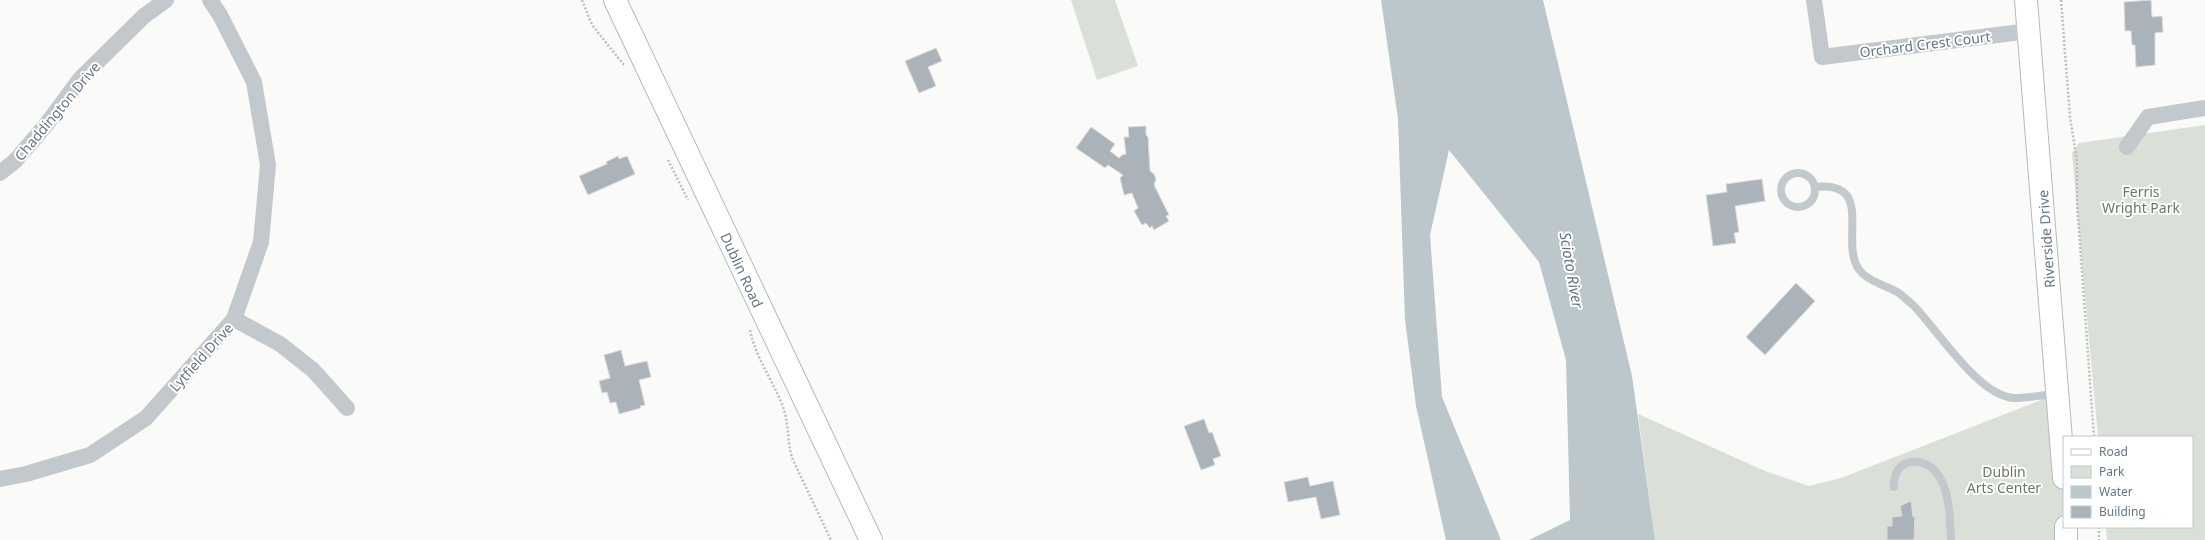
<svg xmlns="http://www.w3.org/2000/svg" width="2205" height="540" font-family="'Noto Sans',sans-serif">
<style>
.green{fill:#dadfd7}
.water{fill:#bbc7cb}
.building{fill:#aab3b9;stroke:#dcdcda}
.lines{fill:none;stroke-linecap:round;stroke-linejoin:round}
.secondary-casing{stroke:#b3babf;stroke-width:24}
.primary-casing{stroke:#b5babe;stroke-width:24}
.path{stroke:#bbbfc2;stroke-width:2.5;stroke-dasharray:2 2;stroke-linecap:butt}
.lane{stroke:#c3c8cc;stroke-width:8}
.street{stroke:#c3c8cc;stroke-width:16}
.secondary{stroke:#fff;stroke-width:22}
.primary{stroke:#fff;stroke-width:22}
.labels{text-anchor:middle;dominant-baseline:central;stroke-width:4;stroke-linejoin:round;paint-order:stroke}
.street-label{font-size:14px;fill:#657683;stroke:#fff}
.park-label{font-size:14px;fill:#687a64;stroke:#fff}
.water-label{font-size:15px;font-style:italic;fill:#60757c;stroke:#fff}
</style>
<rect width="100%" height="100%" fill="#fafaf8"/>
<path class="green" d="M1071,0H1115L1138,66L1097,80Z
M2205,125V540H2107L2106,527H2192V437H2098L2072,153L2079,143Z
M2059,393L2064,478V527L2066,540H1655L1638,414L1765,471L1809,486L1841,478Z"/>
<path class="water" d="M1381,0H1543L1632,376L1655,540H1529L1570,520L1566,360L1539,262L1449,150L1430,235L1442,397L1501,540H1446L1416,406L1405,319L1398,119Z"/>
<path class="building" d="M2151,0L2152,17L2162,16L2163,32L2155,33V65L2136,67L2135,45H2132L2131,31H2125L2124,2Z
M936,48L942,61L928,67L936,86L919,93L905,61Z
M1146,126V135L1148,137L1150,171L1154,174L1156,179L1154,185L1169,215L1166,216L1169,221L1154,230L1152,226L1150,228L1146,223L1142,225L1134,211L1138,208L1132,193L1124,195L1120,178L1123,175L1108,165L1105,168L1076,148L1091,127L1115,144L1110,151L1119,158L1122,155L1126,154L1124,137H1129L1128,127Z
M618,156L619,159L627,156L635,174L588,195L579,176L607,164L606,162Z
M1762,179L1765,201L1735,206L1739,232L1734,233L1736,243L1713,246L1706,195L1727,192L1726,184Z
M1796,283L1815,301L1765,355L1746,337Z
M621,350L625,366L647,361L651,377L639,380L645,405L640,406L641,408L619,414L616,402L610,403L607,392L602,393L599,381L610,378L604,355Z
M1204,419L1209,433L1212,432L1221,456L1213,459L1215,465L1201,470L1184,426Z
M1308,477L1310,486L1333,481L1340,515L1321,519L1316,497L1288,502L1284,482Z
M1911,501L1913,517L1915,516L1914,540H1887V526H1892V517L1902,516L1900,506Z"/>
<g class="lines">
<defs>
<path id="secondary" d="M615,0L871,540"/>
<path id="primary" d="M2026,0L2064,478
M2066,527V540"/>
</defs>
<use href="#secondary" class="secondary-casing"/>
<use href="#primary" class="primary-casing"/>
<path class="path" d="M582,0L592,25L624,65
M2061,0L2070,117L2077,161V203L2094,437
M668,160L688,200
M750,330C756,359 773,380 783,407C789,423 787,441 792,458L831,540
M2099,527V540"/>
<path class="lane" d="M1781 190a17 17 0 1 1 34 0a17 17 0 1 1-34 0Z
M1815,187C1875,181 1840,239 1858,268C1867,282 1886,285 1899,293C1904,297 1908,301 1913,305C1937,329 1978,396 2014,398C2027,398 2042,395 2056,394
M1894,487C1892,457 1925,454 1939,476C1950,494 1950,520 1951,540"/>
<path class="street" d="M1814,0L1822,57L2029,31
M2127,147L2148,117L2205,108
M0,173L15,161L46,125L80,79L144,16L166,0
M234,319L280,344L313,370L347,408
M0,479L26,474L90,455L146,418L234,319L261,242L268,165L254,82L220,15L210,0"/>
<use href="#secondary" class="secondary"/>
<use href="#primary" class="primary"/>
</g>
<g class="labels">
<g class="street-label">
<text transform="translate(1925 44) rotate(-7)">Orchard Crest Court</text>
<text transform="translate(57 111) rotate(-50)">Chaddington Drive</text>
<text transform="translate(2046 239) rotate(-94)">Riverside Drive</text>
<text transform="translate(742 270) rotate(65)">Dublin Road</text>
<text transform="translate(201 357) rotate(-48)">Lytfield Drive</text>
</g>
<g class="park-label">
<text x="2141" y="191">Ferris<tspan x="2141" dy="16">Wright Park</tspan></text>
<text x="2004" y="471">Dublin<tspan x="2004" dy="16">Arts Center</tspan></text>
</g>
<g class="water-label">
<text transform="translate(1572 270) rotate(80)">Scioto River</text>
</g>
</g>
<rect x="2063" y="436" width="130" height="92" fill="#ffffff" stroke="#c1c8cd"/>
<rect x="2071" y="449" width="20" height="6" fill="#ffffff" stroke="#c1c8cd"/>
<text x="2099" y="456" font-size="12" fill="#657683">Road</text>
<rect x="2071" y="466" width="20" height="12" fill="#dadfd7" stroke="#c1c8cd"/>
<text x="2099" y="476" font-size="12" fill="#657683">Park</text>
<rect x="2071" y="486" width="20" height="12" fill="#bbc7cb" stroke="#c1c8cd"/>
<text x="2099" y="496" font-size="12" fill="#657683">Water</text>
<rect x="2071" y="506" width="20" height="12" fill="#aab3b9" stroke="#c1c8cd"/>
<text x="2099" y="516" font-size="12" fill="#657683">Building</text>
</svg>
